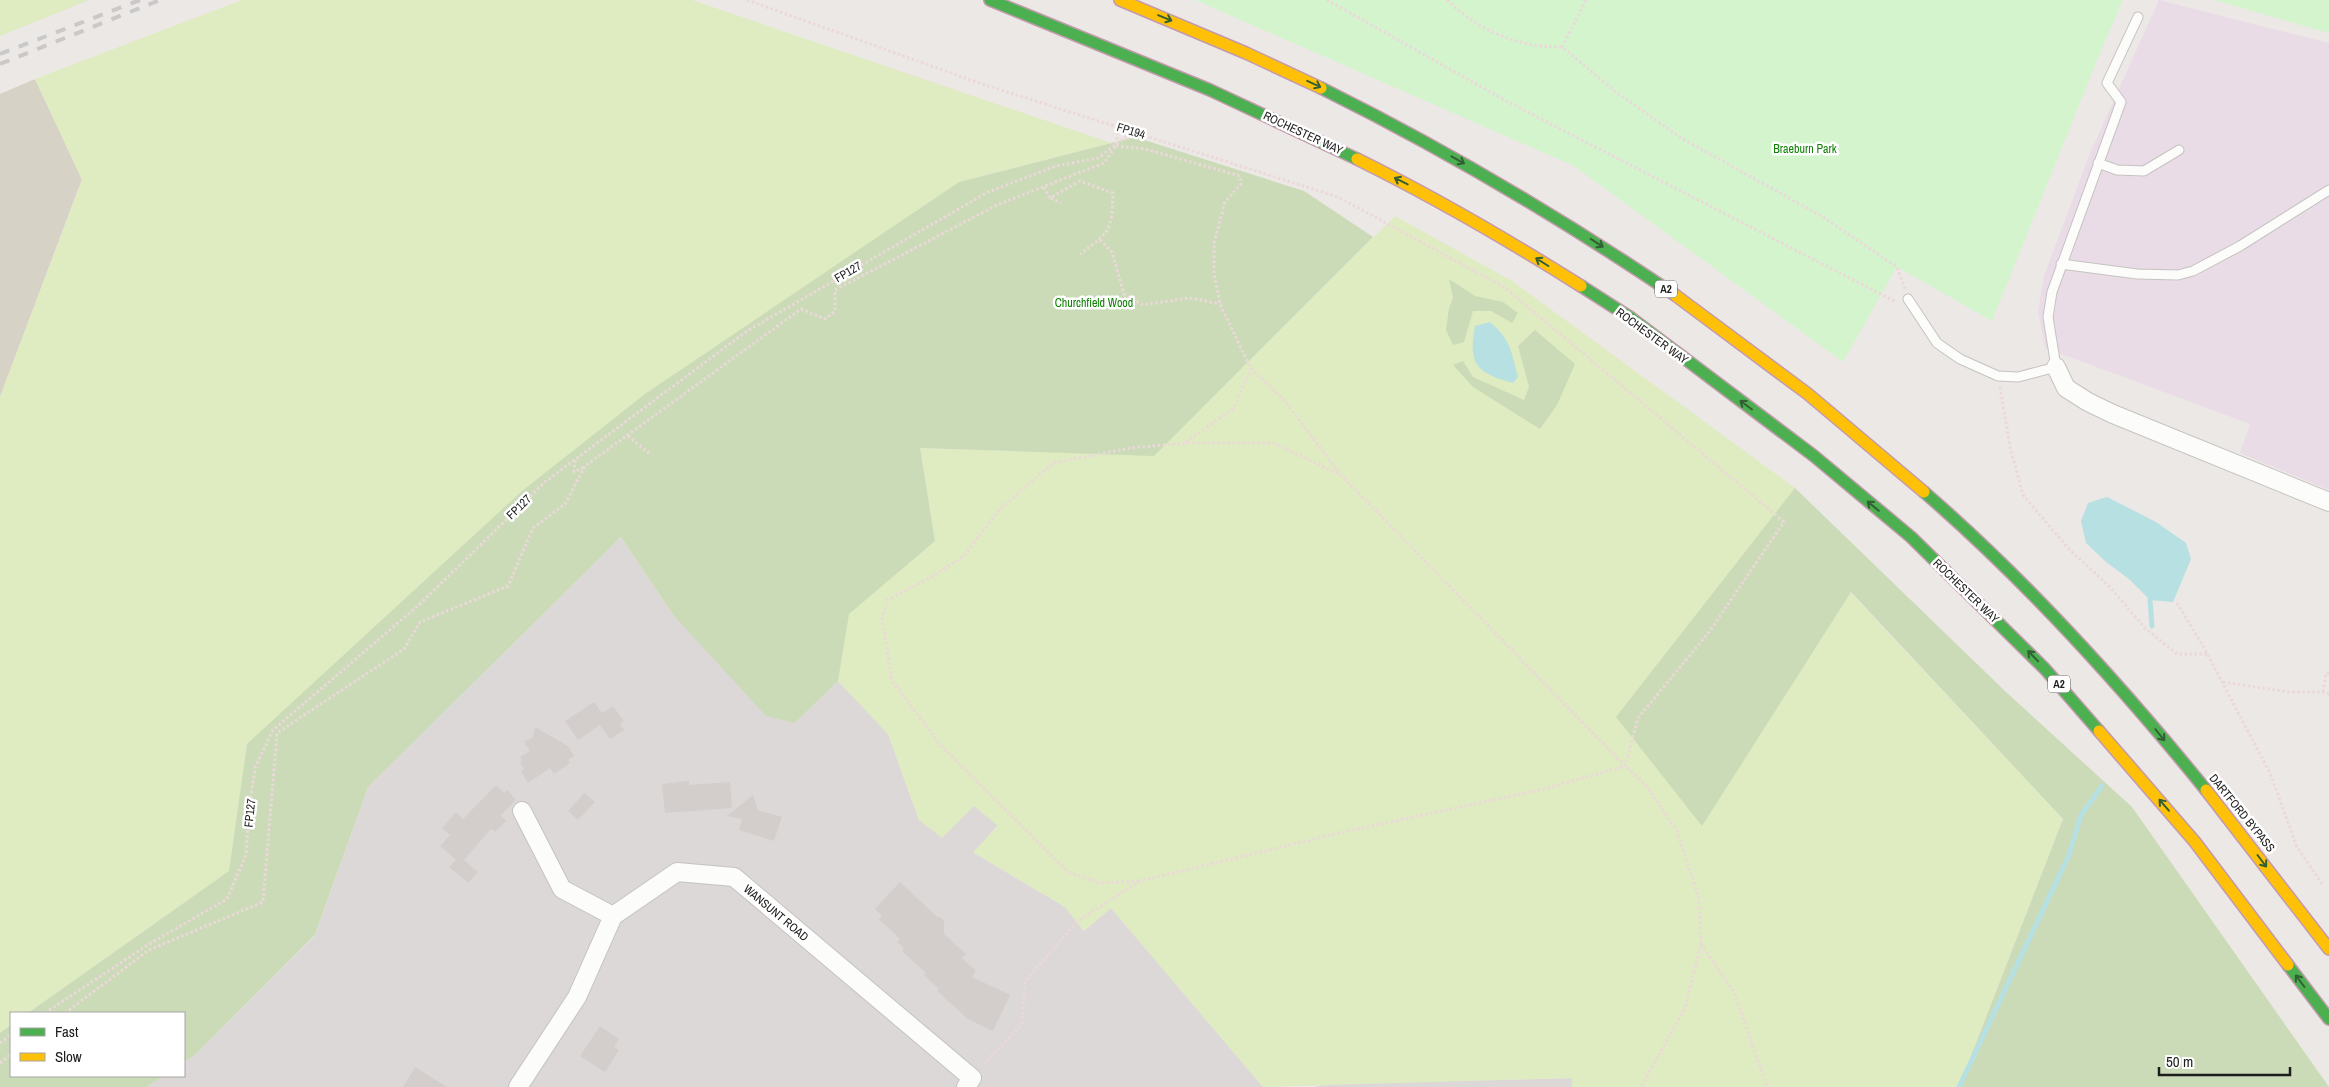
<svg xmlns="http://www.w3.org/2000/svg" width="2329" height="1087" font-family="'Archivo Narrow',sans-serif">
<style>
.residential{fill:#dbd8d7}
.industrial{fill:#eadce7}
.construction{fill:#d6d2c6}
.grass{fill:#dfebc1}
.forest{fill:#cbdbb8}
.park{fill:#d4f4ce}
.water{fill:#b6e0e2}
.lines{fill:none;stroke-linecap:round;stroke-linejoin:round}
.stream{stroke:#b6e0e2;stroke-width:5}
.building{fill:#d3cecc}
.lane-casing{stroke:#c4c3c1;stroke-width:11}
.street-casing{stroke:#c4c3c1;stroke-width:20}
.fast-casing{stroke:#c39aad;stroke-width:14}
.slow-casing{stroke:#c39aad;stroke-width:14}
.path{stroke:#ebd8d9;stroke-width:3;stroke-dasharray:2.5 2.5;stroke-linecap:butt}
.lane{stroke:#fcfcfb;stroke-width:9}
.street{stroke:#fcfcfb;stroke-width:18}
.fast{stroke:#4caf50;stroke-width:11}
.slow{stroke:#ffc107;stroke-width:11}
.rail{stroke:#cac9c9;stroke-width:4;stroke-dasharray:10 10;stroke-linecap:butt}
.oneway{stroke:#325f34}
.labels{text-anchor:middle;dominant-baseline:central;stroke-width:5;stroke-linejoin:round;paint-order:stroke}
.shield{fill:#fff;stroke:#616161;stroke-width:1}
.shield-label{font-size:11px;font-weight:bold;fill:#1d1d1d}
.street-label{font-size:12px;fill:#1d1d1d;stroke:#fff}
.park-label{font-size:12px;fill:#0f8105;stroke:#fff}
</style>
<rect width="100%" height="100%" fill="#ece8e5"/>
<path class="residential" d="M621,537L674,616L795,723L838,681L888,734L919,820L974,806L998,825L974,853L1065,907L1084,931L1111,908L1263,1087H147L164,1076H184V1062L194,1056L315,936L368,787Z
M1573,1078L1572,1087H1314L1327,1084Z"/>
<path class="industrial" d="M2159,0L2329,43V490L2240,453L2250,424L2045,348L2038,311L2044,276L2090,153Z"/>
<path class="construction" d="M35,79L82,179L0,397V94Z"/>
<path class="grass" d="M0,0H89L0,36Z
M242,0H692L1111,143L959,182L247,744L229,871L28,1013H11V1025L0,1033V397L82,180L35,79Z
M1395,216L1512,281L1795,488L1700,619L1701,826L1850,592L2063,819L1959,1087H1572V1078L1263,1087L1111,908L1084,931L1065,907L973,852L998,826L974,806L942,838L919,820L888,734L838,681L848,614L935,541L920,448L1154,455Z"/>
<path class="forest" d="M1135,137L1304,191L1373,237L1154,456L920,448L935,541L849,614L838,681L795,723L766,716L674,616L621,537L368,787L315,935L194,1056L184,1062V1013H28L229,871L247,744L522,491L645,394L959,182Z
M1449,279L1475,296L1503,302L1518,313L1512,323L1491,311H1473L1464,342L1453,345L1446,330L1449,308L1453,298Z
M1535,330L1575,364L1557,405L1540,429L1473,387L1453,365L1463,361L1473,377L1524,400L1529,387L1518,346Z
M1795,488L2006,692L2132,807L2329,1087H1959L2063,819L1851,592L1702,826L1616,717Z
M11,1025V1076H164L147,1087H0V1033Z"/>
<path class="park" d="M1195,0H2123L2102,48L1992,321L1897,267L1843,362L1574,166Z
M2214,0H2329V33Z"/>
<path class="water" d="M1490,322C1511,340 1511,351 1518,377L1513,383C1476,373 1468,364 1475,326Z
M2107,497L2156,522L2186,543L2191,559L2173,602L2150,600L2129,579L2106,562L2086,543L2081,521L2088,503Z"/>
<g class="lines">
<path class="stream" d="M2150,600L2152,626
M1959,1087L2069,855L2081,815L2102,786"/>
</g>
<path class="building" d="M594,702L602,713L613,706L624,721L620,724L624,730L610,739L600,725L578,740L565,721Z
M535,727L568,746L574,756L568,760L570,763L554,774L550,768L528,783L521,771L524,769L520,762L522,760L520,757L530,751L524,742L533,737Z
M689,781V785L730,782L732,808L665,813L662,784Z
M496,785L504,793L507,790L516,800L501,815L506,821L495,832L491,829L464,860L478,872L468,883L449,867L456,860L440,846L450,835L442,828L456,812L463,819Z
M584,793L595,802L578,820L568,811Z
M753,795L758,810L782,817L774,841L739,830L742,819L727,816Z
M900,882L937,917H940L944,921V934L966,954L962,958L976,971L972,977L1010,995L993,1031L968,1019L937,991L939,989L924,975L926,973L902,951L904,948L897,942L900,939L879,919L882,916L875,909Z
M600,1026L619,1039L614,1047L619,1050L605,1072L580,1056Z
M415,1067L447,1087H403Z"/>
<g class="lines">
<defs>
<path id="lane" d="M2098,163L2117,170L2144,171L2179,150
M2061,264L2137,274L2178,275L2193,271L2240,246L2329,190
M1908,299L1937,343L1960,359L1998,376L2018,377L2056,367L2048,317L2052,292L2121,102L2107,83L2138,17"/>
<path id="street" d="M2056,367L2066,388L2088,402L2113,414L2329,502
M522,811L562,889L613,916
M518,1087L577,997L613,916L677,872L734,877L972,1078L966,1087"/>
<path id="fast" d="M990,0L1210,90L1357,159
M1321,88C1444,149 1561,218 1675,295
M1581,286L1631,318L1814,456L1911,537L2045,669L2099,731
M1924,492C2028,582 2120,684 2206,790
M2288,965L2329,1019"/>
<path id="slow" d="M1120,0L1246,53L1321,88
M1357,159C1434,197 1508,240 1581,286
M1675,295L1808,394L1924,492
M2099,731L2195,842L2288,965
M2206,790L2329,949"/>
</defs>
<use href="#lane" class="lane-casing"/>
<use href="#street" class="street-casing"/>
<use href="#fast" class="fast-casing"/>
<use href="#slow" class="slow-casing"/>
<path class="path" d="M747,0L982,84L1338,197L1504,287L1784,522L1709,632L1638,718L1625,766L1544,789L1344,832L1140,881L1078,921L1025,981L1022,1024L982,1066
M1327,0L1510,103L1896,302
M1447,0C1479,31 1519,48 1562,47L1617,93L1683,139L1823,217L1897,267L1905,289
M1562,47L1586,0
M1116,146L1145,149L1240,176L1241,184L1225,202L1214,243V273L1220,304L1251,369L1284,400L1340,474
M1044,187L1050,198L1080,181L1113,193C1112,231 1110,232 1080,254
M1051,198L1061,203
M1100,240L1112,252L1124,294L1143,305L1189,298L1220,304
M2000,387L2010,447L2023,495L2068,548L2108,585L2145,628L2177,654H2208
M628,436L650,454
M1186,442L1233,409L1251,369
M575,460L574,472L584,467
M2177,603L2203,646L2270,773L2297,847L2322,884
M2223,682L2289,692H2324L2329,694
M2323,692L2326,673H2329
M1139,881L1100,883L1068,872L941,746L892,681L882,618L887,600L928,579L964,556L998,511L1053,463L1131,448L1185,443H1273L1341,475L1625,766L1646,785L1677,831L1699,899L1701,944L1685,1008L1641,1087
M1701,944L1734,992L1767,1087
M45,1013L146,946L227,899L246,855L249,809L255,768L273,730L420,604L545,482L747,331L988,192L1056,166L1098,158L1132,132
M65,1013L149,950L263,902L277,733L404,649L420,622L508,586L533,528L565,504L585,466L801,309L825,319L835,311V290L997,205L1104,163L1116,146L1118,128
M0,1043L11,1035
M0,1063L11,1054"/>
<use href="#lane" class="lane"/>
<use href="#street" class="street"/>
<use href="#fast" class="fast"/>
<use href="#slow" class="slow"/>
<path class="rail" d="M0,54L140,0
M0,64L160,0"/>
</g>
<defs><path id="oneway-shaft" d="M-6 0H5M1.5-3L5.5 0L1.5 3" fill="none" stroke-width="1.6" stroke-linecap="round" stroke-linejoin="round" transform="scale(1.25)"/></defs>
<g class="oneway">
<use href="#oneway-shaft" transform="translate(1165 18) rotate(22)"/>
<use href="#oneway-shaft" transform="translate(1314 84) rotate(25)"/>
<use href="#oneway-shaft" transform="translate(1458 160) rotate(29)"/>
<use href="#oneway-shaft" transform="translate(1401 181) rotate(-153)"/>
<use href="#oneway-shaft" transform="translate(1597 243) rotate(33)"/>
<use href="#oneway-shaft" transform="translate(1542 262) rotate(-148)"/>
<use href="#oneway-shaft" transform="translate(1746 405) rotate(-143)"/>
<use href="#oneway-shaft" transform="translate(1873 506) rotate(-140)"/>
<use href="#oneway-shaft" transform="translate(2033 656) rotate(-134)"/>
<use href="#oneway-shaft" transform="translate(2160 735) rotate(51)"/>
<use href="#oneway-shaft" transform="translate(2164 805) rotate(-131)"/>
<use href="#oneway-shaft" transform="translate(2262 861) rotate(53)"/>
<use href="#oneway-shaft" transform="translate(2300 981) rotate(-127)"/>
</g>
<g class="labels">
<g class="shield">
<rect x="1655" y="280.5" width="22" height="17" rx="4"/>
<rect x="2048" y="675.5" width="22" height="17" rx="4"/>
</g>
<g class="shield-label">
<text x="1666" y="289">A2</text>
<text x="2059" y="684">A2</text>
</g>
<g class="street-label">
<text transform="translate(1131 131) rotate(17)">FP194</text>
<text transform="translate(1303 133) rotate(25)">ROCHESTER WAY</text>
<text transform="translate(848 272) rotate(-30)">FP127</text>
<text transform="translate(1652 336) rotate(36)">ROCHESTER WAY</text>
<text transform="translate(519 507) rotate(-44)">FP127</text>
<text transform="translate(1966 591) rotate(44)">ROCHESTER WAY</text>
<text transform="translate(250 813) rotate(-84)">FP127</text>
<text transform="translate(2242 813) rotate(51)">DARTFORD BYPASS</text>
<text transform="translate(776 913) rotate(40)">WANSUNT ROAD</text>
</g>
<g class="park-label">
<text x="1805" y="149">Braeburn Park</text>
<text x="1094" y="303">Churchfield Wood</text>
</g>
</g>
<rect x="10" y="1012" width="175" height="65" fill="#ffffff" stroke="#a5a5a5"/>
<rect x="20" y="1028" width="25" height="8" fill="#4caf50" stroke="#a5a5a5"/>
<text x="55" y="1037" font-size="15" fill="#1d1d1d">Fast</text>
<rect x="20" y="1053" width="25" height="8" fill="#ffc107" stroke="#a5a5a5"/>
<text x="55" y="1062" font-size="15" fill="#1d1d1d">Slow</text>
<path d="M2159 1067v8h131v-8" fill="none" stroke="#1d1d1d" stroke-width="2.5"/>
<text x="2166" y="1067" font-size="15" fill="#1d1d1d" stroke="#ffffff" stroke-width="4" paint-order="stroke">50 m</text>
</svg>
